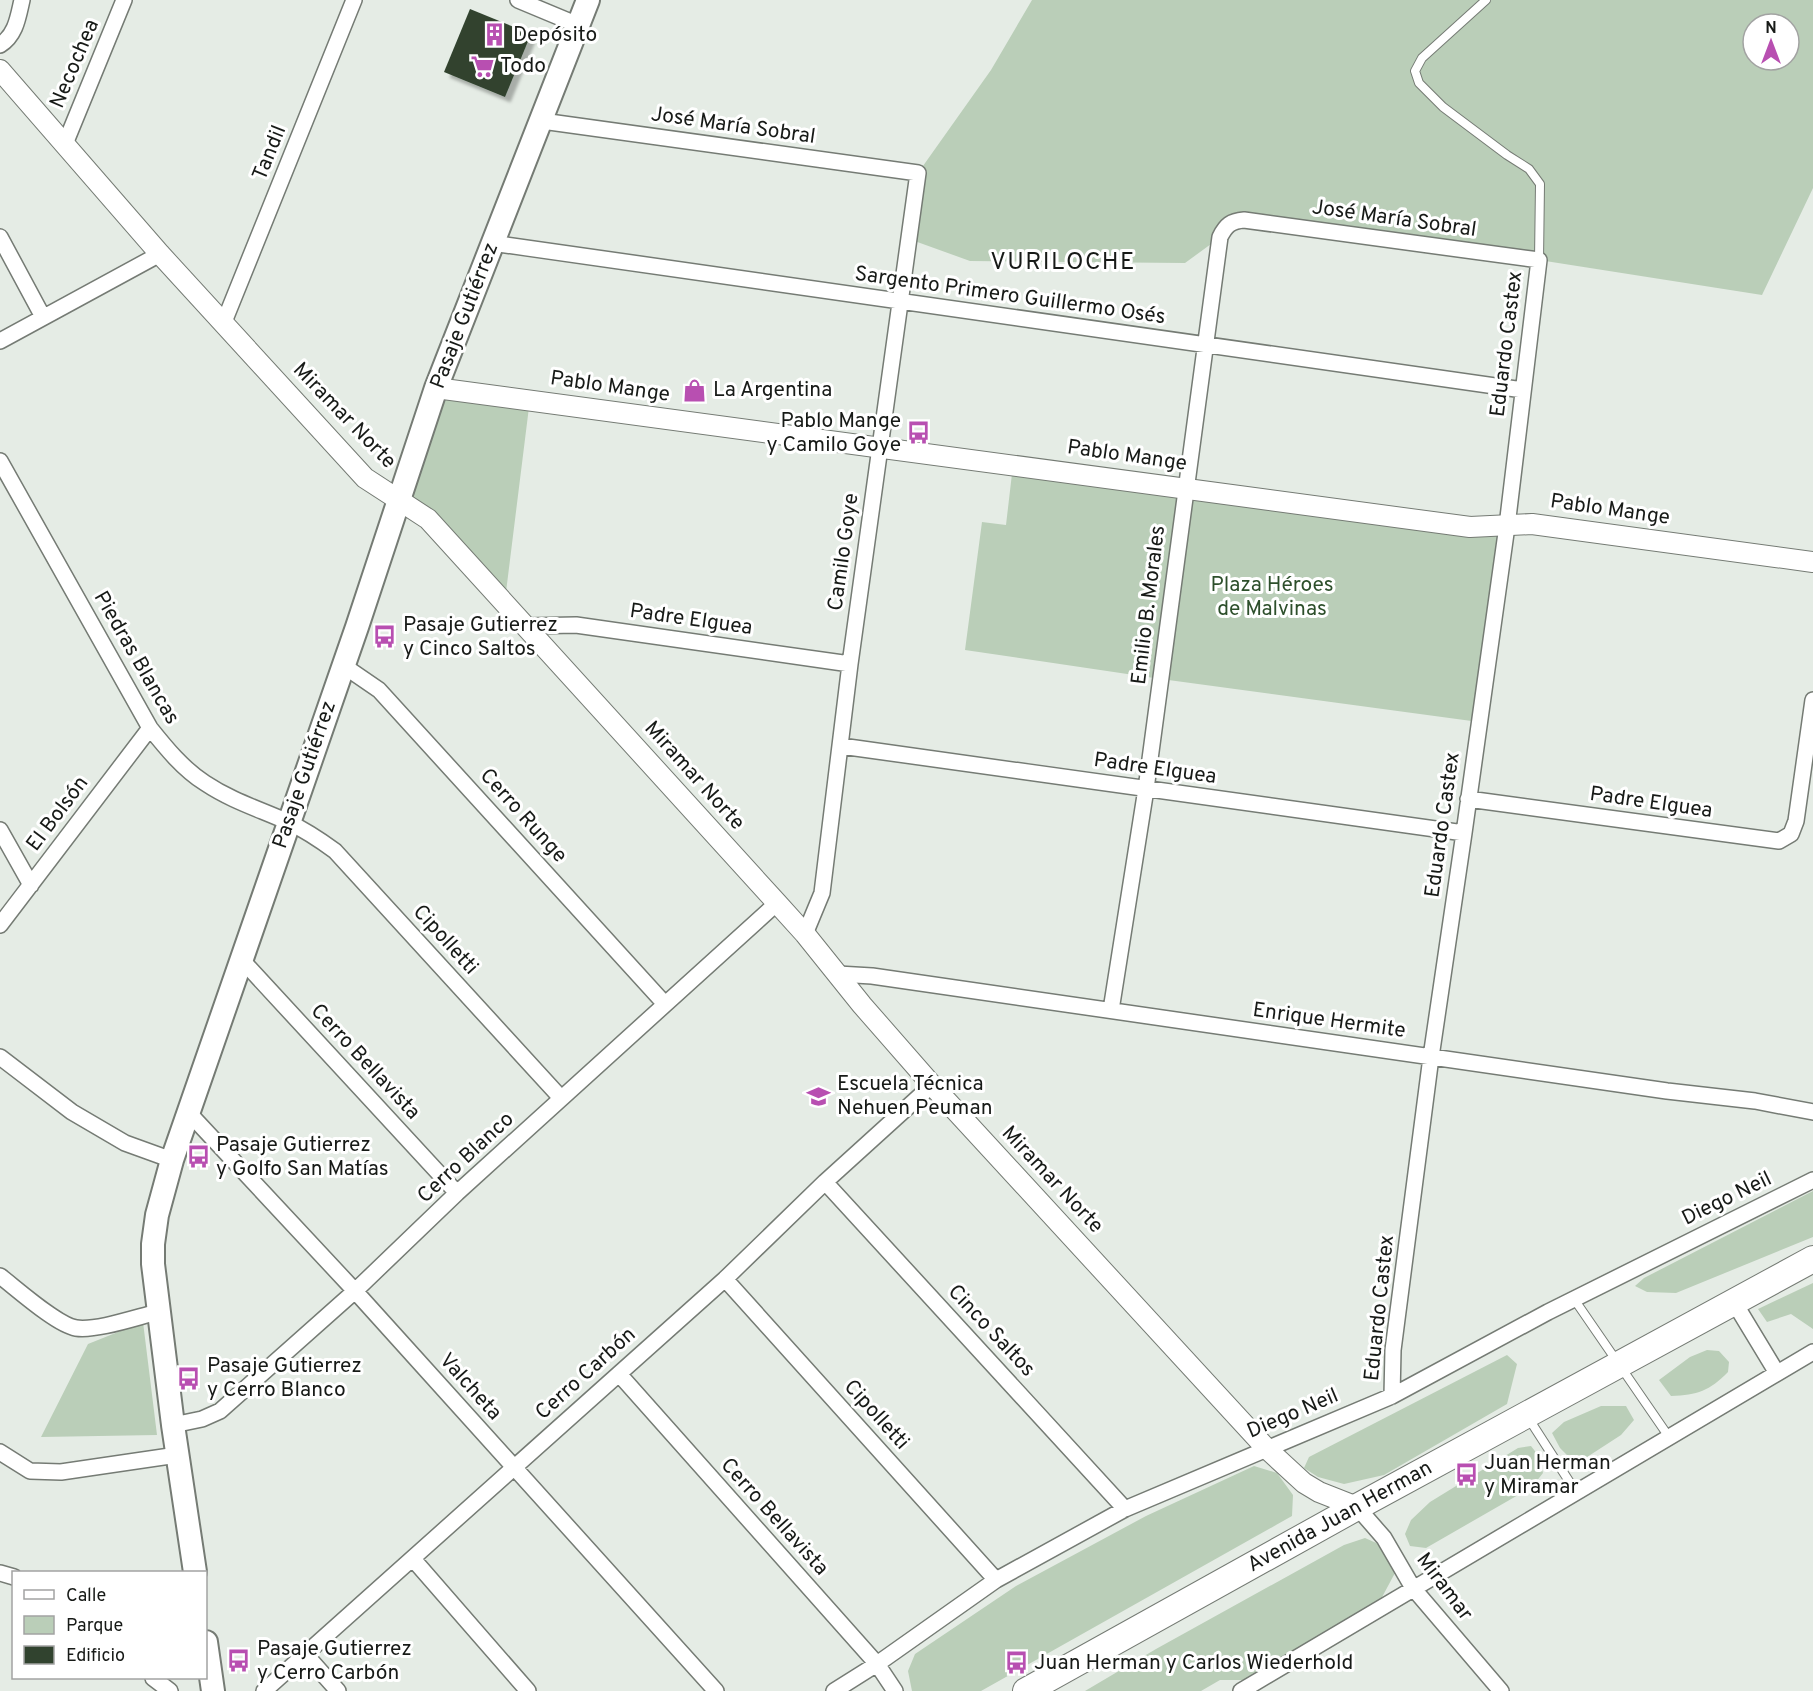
<svg xmlns="http://www.w3.org/2000/svg" width="1813" height="1691" font-family="Overpass,sans-serif">
<style>
.green{fill:#baceb8;fill-rule:evenodd}
.building{fill:#31432f;filter:url(#shadow)}
.lines{fill:none;stroke-linecap:round;stroke-linejoin:round}
.service-casing{stroke:#757b74;stroke-width:10}
.minor-casing{stroke:#757b74;stroke-width:18}
.tertiary-casing{stroke:#757b74;stroke-width:22}
.secondary-casing{stroke:#757b74;stroke-width:26}
.primary-casing{stroke:#757b74;stroke-width:28}
.service{stroke:#fff;stroke-width:8}
.minor{stroke:#fff;stroke-width:15}
.tertiary{stroke:#fff;stroke-width:20}
.secondary{stroke:#fff;stroke-width:22}
.primary{stroke:#fff;stroke-width:26}
.labels{text-anchor:middle;dominant-baseline:central;stroke-width:6;stroke-linejoin:round;paint-order:stroke}
.poi-label{font-size:21px;fill:#171a17;stroke:#fff;text-anchor:start}
.street-label{font-size:21px;fill:#171a17;stroke:#fff}
.park-label{font-size:21px;fill:#2d4f2b;stroke:#fff}
.quarter-label{font-size:24px;letter-spacing:1.5px;fill:#171a17;stroke:#fff}
</style>
<defs>
<filter id="shadow"><feDropShadow dx="5.5" dy="5.5" stdDeviation="1.5" flood-color="#0004"/></filter>
</defs>
<rect width="100%" height="100%" fill="#e5ece5"/>
<path class="green" d="M1032,0H1813V188L1762,295L1539,260L1244,220L1185,263L970,261L909,239L918,173L991,70ZM1753,24H1789V60H1753Z
M440,395L529,407L506,592L407,499Z
M1013,465L1507,526L1479,722L1161,679L965,650L982,522L1006,525Z
M1813,1191V1237L1676,1293L1647,1292L1635,1286L1644,1278Z
M1813,1283V1329L1791,1314L1767,1322L1758,1309Z
M143,1322L157,1435L41,1437L88,1344Z
M1707,1350L1719,1351L1729,1362L1728,1372C1709,1391 1698,1395 1671,1396L1659,1380L1690,1357Z
M1507,1355L1517,1364L1507,1404L1384,1475L1344,1484L1318,1477L1304,1468L1309,1457Z
M1601,1406H1626L1634,1420L1621,1435L1584,1459H1571L1560,1448L1552,1433L1564,1422Z
M1531,1446L1538,1455L1543,1473L1532,1487L1426,1548L1410,1546L1405,1534L1411,1520L1430,1502L1518,1448Z
M1254,1466L1277,1473L1293,1495L1292,1516L981,1691H912L908,1671L915,1654L1016,1586L1146,1516Z
M1365,1538L1383,1546L1396,1571L1380,1601L1245,1680H1220L1201,1691H1085L1156,1649L1344,1545Z"/>
<path class="building" d="M470,9L531,34L505,97L444,72Z"/>
<g class="lines">
<defs>
<path id="service" d="M1486,0L1422,58L1415,71L1419,83L1443,107L1507,155L1529,169L1540,184L1539,260
M1574,1299L1669,1437
M1529,1419L1576,1492"/>
<path id="minor" d="M518,0L578,25
M0,45C16,35 18,17 22,0
M542,121L918,173L850,664L822,893L805,934
M65,144L124,0
M0,237L43,317
M492,243L1523,390
M224,322L354,0
M0,341L160,254
M0,461L150,728C166,748 183,769 205,783C232,801 259,809 288,822C305,830 320,840 335,851L561,1098
M526,626L576,625L850,664
M344,666L379,690L664,1003
M841,746L1464,833
M1468,799L1779,841L1791,834L1796,821L1813,700
M0,830L31,885
M0,925L150,728
M241,959L457,1193
M838,974L872,976L1667,1091L1755,1101L1813,1112
M1111,1010L1146,789L1220,237C1226,225 1231,221 1244,220L1539,260L1507,526L1464,833L1431,1057L1393,1350L1392,1396
M0,1057L72,1112L125,1143L172,1160
M189,1113L355,1291L716,1691
M825,1182L1125,1509
M0,1276C17,1289 57,1325 76,1328C97,1331 137,1317 158,1312
M725,1279L996,1580
M1734,1302L1777,1373
M619,1374L877,1664L895,1691
M173,1425L202,1419L220,1411L355,1291L457,1193L777,903
M0,1452L30,1471L61,1472L177,1455
M1357,1507L1384,1538L1413,1588L1501,1691
M413,1559L528,1691
M0,1573L14,1577
M306,1655L338,1691
M153,1678L170,1691
M264,1691L725,1279L825,1182L932,1085
M834,1691L877,1664L996,1580L1125,1509L1392,1396L1548,1312L1813,1180
M1241,1691L1813,1352"/>
<path id="tertiary" d="M0,70L160,254L365,478L428,519L777,903L805,934L862,1005L932,1085L1266,1448L1304,1483L1319,1492L1357,1507
M436,388L1470,527L1532,524L1813,562"/>
<path id="secondary" d="M195,1572L173,1425L153,1264V1244L157,1215L172,1160L357,627L436,388L588,0
M206,1642L213,1691"/>
<path id="primary" d="M1026,1691L1357,1507L1813,1259"/>
</defs>
<use href="#service" class="service-casing"/>
<use href="#minor" class="minor-casing"/>
<use href="#tertiary" class="tertiary-casing"/>
<use href="#secondary" class="secondary-casing"/>
<use href="#primary" class="primary-casing"/>
<use href="#service" class="service"/>
<use href="#minor" class="minor"/>
<use href="#tertiary" class="tertiary"/>
<use href="#secondary" class="secondary"/>
<use href="#primary" class="primary"/>
</g>
<defs>
<symbol id="building-bare" viewBox="-9 -9 18 18"><path d="M-4-6H4V6H1V3H-1V6H-4ZM-2.5-4.3h1.7v1.8h-1.7ZM.8-4.3h1.7v1.8H.8ZM-2.5-1h1.7V.8h-1.7ZM.8-1h1.7V.8H.8Z" fill="#b84fb1" stroke="#fff" stroke-width="2.5" paint-order="stroke"/></symbol>
<symbol id="supermarket-bare" viewBox="-9 -9 18 18"><path d="M-6-5.5h2.5l.6 2H6L4.5 2H-2.5L-4.4-4H-6ZM-1.5 3.2a1.3 1.3 0 1 0 .1 0ZM3 3.2a1.3 1.3 0 1 0 .1 0Z" fill="#b84fb1" stroke="#fff" stroke-width="2.5" paint-order="stroke"/></symbol>
<symbol id="shop-bare" viewBox="-9 -9 18 18"><path d="M-5-2.5h2.3a2.7 3.5 0 0 1 5.4 0H5L5.5 6h-11ZM-1.5-2.5h3a1.5 2.3 0 0 0-3 0Z" fill="#b84fb1" stroke="#fff" stroke-width="2.5" paint-order="stroke"/></symbol>
<symbol id="bus-bare" viewBox="-9 -9 18 18"><path d="M-5-6H5V4H4V6H2V4H-2V6H-4V4H-5ZM-3.5-4V0h7V-4ZM-3.5 1.2v1.5H-2V1.2ZM2 1.2v1.5H3.5V1.2Z" fill="#b84fb1" stroke="#fff" stroke-width="2.5" paint-order="stroke"/></symbol>
<symbol id="school-bare" viewBox="-9 -9 18 18"><path d="M0-5L7-2L0 1L-7-2ZM-4 1L0 2.5L4 1V4Q0 6-4 4Z" fill="#b84fb1" stroke="#fff" stroke-width="2.5" paint-order="stroke"/></symbol>
</defs>
<g fill-rule="evenodd">
<use href="#building-bare" x="478" y="18" width="33" height="33"/>
<use href="#supermarket-bare" x="466" y="50" width="33" height="33"/>
<use href="#shop-bare" x="678" y="374" width="33" height="33"/>
<use href="#bus-bare" x="902" y="416" width="33" height="33"/>
<use href="#bus-bare" x="368" y="620" width="33" height="33"/>
<use href="#school-bare" x="802" y="1080" width="33" height="33"/>
<use href="#bus-bare" x="182" y="1140" width="33" height="33"/>
<use href="#bus-bare" x="172" y="1362" width="33" height="33"/>
<use href="#bus-bare" x="1450" y="1458" width="33" height="33"/>
<use href="#bus-bare" x="222" y="1644" width="33" height="33"/>
<use href="#bus-bare" x="1000" y="1646" width="33" height="33"/>
</g>
<g class="labels">
<g class="poi-label">
<text x="513" y="35">Depósito</text>
<text x="500" y="66">Todo</text>
<text x="713" y="390">La Argentina</text>
<text x="901" y="421" text-anchor="end">Pablo Mange<tspan x="901" dy="24">y Camilo Goye</tspan></text>
<text x="403" y="625">Pasaje Gutierrez<tspan x="403" dy="24">y Cinco Saltos</tspan></text>
<text x="837" y="1084">Escuela Técnica<tspan x="837" dy="24">Nehuen Peuman</tspan></text>
<text x="216" y="1145">Pasaje Gutierrez<tspan x="216" dy="24">y Golfo San Matías</tspan></text>
<text x="207" y="1366">Pasaje Gutierrez<tspan x="207" dy="24">y Cerro Blanco</tspan></text>
<text x="1484" y="1463">Juan Herman<tspan x="1484" dy="24">y Miramar</tspan></text>
<text x="257" y="1649">Pasaje Gutierrez<tspan x="257" dy="24">y Cerro Carbón</tspan></text>
<text x="1034" y="1663">Juan Herman y Carlos Wiederhold</text>
</g>
<g class="street-label">
<text transform="translate(75 64) rotate(-67)">Necochea</text>
<text transform="translate(733 126) rotate(8)">José María Sobral</text>
<text transform="translate(270 153) rotate(-68)">Tandil</text>
<text transform="translate(1394 219) rotate(8)">José María Sobral</text>
<text transform="translate(1010 296) rotate(8)">Sargento Primero Guillermo Osés</text>
<text transform="translate(465 316) rotate(-69)">Pasaje Gutiérrez</text>
<text transform="translate(1507 344) rotate(-83)">Eduardo Castex</text>
<text transform="translate(610 387) rotate(8)">Pablo Mange</text>
<text transform="translate(344 416) rotate(46)">Miramar Norte</text>
<text transform="translate(1127 456) rotate(8)">Pablo Mange</text>
<text transform="translate(1610 510) rotate(8)">Pablo Mange</text>
<text transform="translate(844 552) rotate(-82)">Camilo Goye</text>
<text transform="translate(1149 605) rotate(-83)">Emilio B. Morales</text>
<text transform="translate(691 620) rotate(8)">Padre Elguea</text>
<text transform="translate(136 658) rotate(60)">Piedras Blancas</text>
<text transform="translate(1155 769) rotate(8)">Padre Elguea</text>
<text transform="translate(305 775) rotate(-71)">Pasaje Gutiérrez</text>
<text transform="translate(694 776) rotate(48)">Miramar Norte</text>
<text transform="translate(1651 803) rotate(8)">Padre Elguea</text>
<text transform="translate(58 814) rotate(-53)">El Bolsón</text>
<text transform="translate(523 816) rotate(48)">Cerro Runge</text>
<text transform="translate(1443 825) rotate(-82)">Eduardo Castex</text>
<text transform="translate(445 940) rotate(48)">Cipolletti</text>
<text transform="translate(1329 1021) rotate(8)">Enrique Hermite</text>
<text transform="translate(365 1062) rotate(47)">Cerro Bellavista</text>
<text transform="translate(466 1158) rotate(-43)">Cerro Blanco</text>
<text transform="translate(1052 1180) rotate(47)">Miramar Norte</text>
<text transform="translate(1727 1199) rotate(-26)">Diego Neil</text>
<text transform="translate(1380 1308) rotate(-84)">Eduardo Castex</text>
<text transform="translate(991 1331) rotate(47)">Cinco Saltos</text>
<text transform="translate(586 1374) rotate(-42)">Cerro Carbón</text>
<text transform="translate(470 1387) rotate(48)">Valcheta</text>
<text transform="translate(1293 1414) rotate(-23)">Diego Neil</text>
<text transform="translate(876 1415) rotate(48)">Cipolletti</text>
<text transform="translate(774 1517) rotate(48)">Cerro Bellavista</text>
<text transform="translate(1340 1517) rotate(-29)">Avenida Juan Herman</text>
<text transform="translate(1444 1587) rotate(53)">Miramar</text>
</g>
<g class="park-label">
<text x="1272" y="585">Plaza Héroes<tspan x="1272" dy="24">de Malvinas</tspan></text>
</g>
<g class="quarter-label">
<text x="1063" y="263">VURILOCHE</text>
</g>
</g>
<rect x="12" y="1571" width="195" height="108" fill="#ffffff" stroke="#a2a3a2" stroke-width="1.5"/>
<rect x="24" y="1590" width="30" height="9" fill="#ffffff" stroke="#a2a3a2" stroke-width="1.5"/>
<text x="66" y="1601" font-size="18" fill="#171a17">Calle</text>
<rect x="24" y="1616" width="30" height="18" fill="#baceb8" stroke="#a2a3a2" stroke-width="1.5"/>
<text x="66" y="1631" font-size="18" fill="#171a17">Parque</text>
<rect x="24" y="1646" width="30" height="18" fill="#31432f" stroke="#a2a3a2" stroke-width="1.5"/>
<text x="66" y="1661" font-size="18" fill="#171a17">Edificio</text>
<g transform="translate(1771 42)"><circle r="28" fill="#ffffff" stroke="#a2a3a2" stroke-width="1.5"/>
<path d="M0-4.5L10 22L0 15L-10 22Z" fill="#b84fb1"/>
<text y="-9" font-size="16" font-weight="bold" text-anchor="middle" fill="#171a17">N</text>
</g>
</svg>
